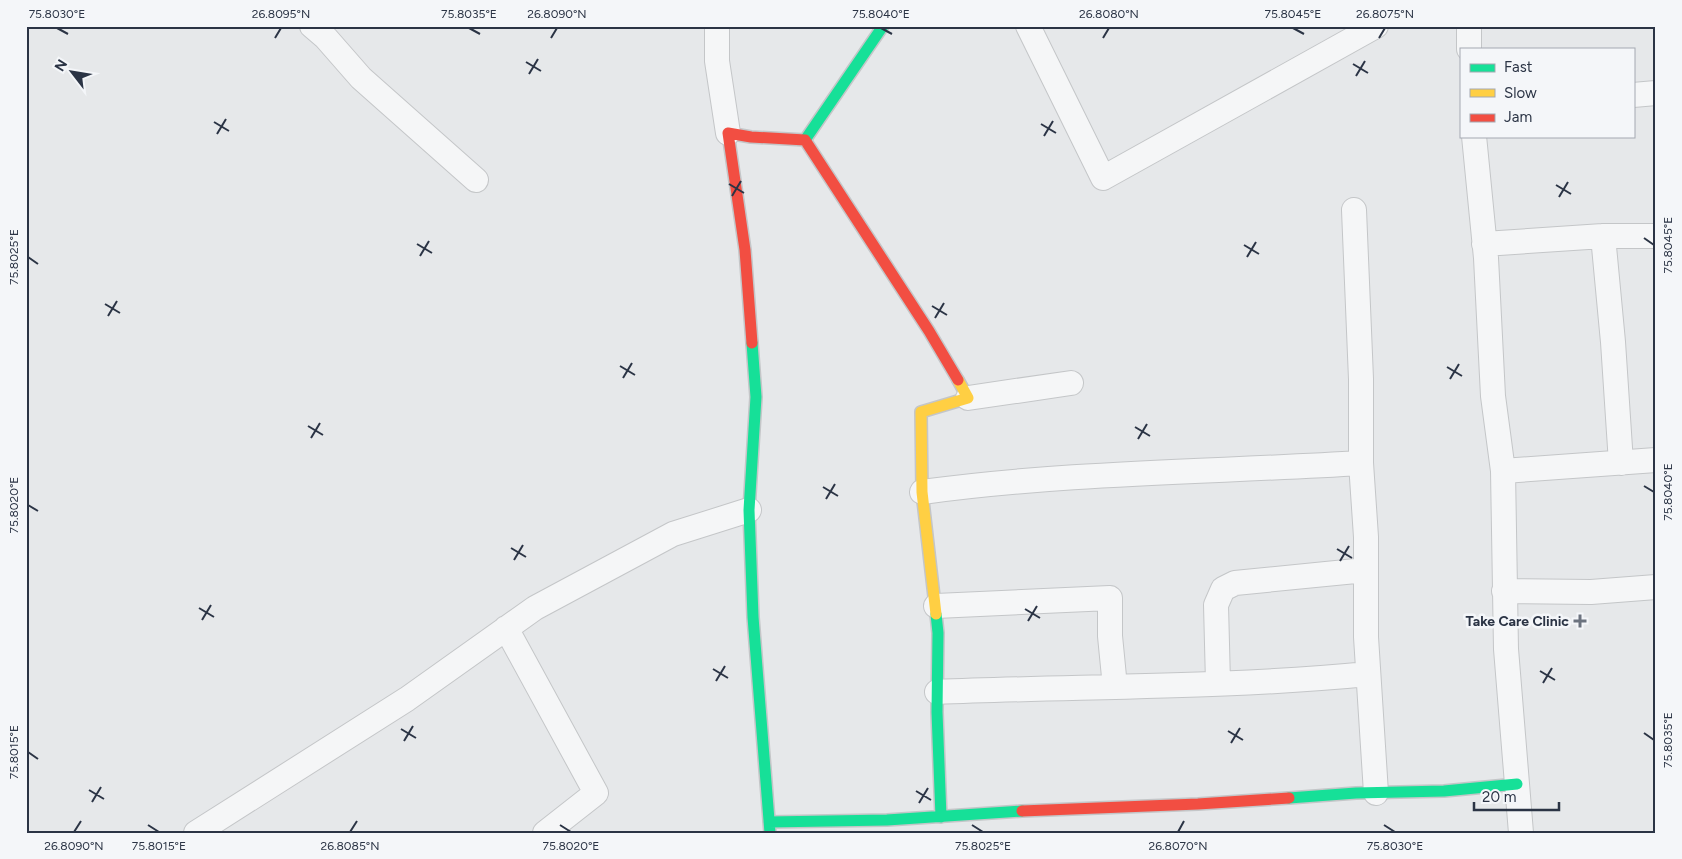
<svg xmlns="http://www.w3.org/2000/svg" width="1682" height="859" font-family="Figtree,sans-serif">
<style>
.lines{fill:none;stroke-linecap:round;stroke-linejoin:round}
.street-casing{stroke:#c4c6c8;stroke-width:26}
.fast-casing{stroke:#c4c6c8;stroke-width:14}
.slow-casing{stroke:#c4c6c8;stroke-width:14}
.jam-casing{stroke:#c4c6c8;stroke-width:14}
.street{stroke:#f5f6f7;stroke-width:24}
.fast{stroke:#16e098;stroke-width:11}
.slow{stroke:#ffcf43;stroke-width:11}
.jam{stroke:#f24e42;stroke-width:11}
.ticks{fill:none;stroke:#2b3445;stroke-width:2}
.poi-dot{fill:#6c737f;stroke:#f4f6f9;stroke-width:2}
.labels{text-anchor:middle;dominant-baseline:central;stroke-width:5;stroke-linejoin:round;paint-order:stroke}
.poi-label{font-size:14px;font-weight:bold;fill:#2b3445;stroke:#f4f6f9;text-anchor:end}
.neatline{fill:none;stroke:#2b3445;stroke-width:2}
.ticks-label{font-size:12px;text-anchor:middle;fill:#2b3445}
</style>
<rect width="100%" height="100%" fill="#e6e8ea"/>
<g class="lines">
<defs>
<path id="street" d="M312,26L326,38L361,78L476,180
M717,26V61L728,133
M1028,26L1103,178L1376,26
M1469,26V49
M1633,95L1656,93
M1474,136L1486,258L1493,396L1503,471L1506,649L1521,833
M1354,210L1361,379V463L1366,537V637L1376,793
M1484,244L1603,236
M968,398L1071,383
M1621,463L1613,342L1603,236H1656
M1503,471L1656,460
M922,492C1068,472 1215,472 1361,463
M1504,591L1591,592L1656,587
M936,606L1110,598V636L1115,687
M506,628L596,793L545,833
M1218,683L1216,605L1223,589L1235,583L1366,570
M937,692C1081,686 1225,688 1368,674
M196,833L407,699L535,608L673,534L749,510"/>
<path id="fast" d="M805,140L883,26
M752,343L756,397L749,510L753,617L770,833
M936,614L938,633L937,712L941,817
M1289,798L1356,793L1444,791L1517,784
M769,822L887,820L1022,811"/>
<path id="slow" d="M936,614L922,492L921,412L968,398L958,380"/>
<path id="jam" d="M805,140L929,331L958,380
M752,343L745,250L728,133L751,137L805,140
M1022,811L1198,804L1289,798"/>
</defs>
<use href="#street" class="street-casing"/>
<use href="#fast" class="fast-casing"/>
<use href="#slow" class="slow-casing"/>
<use href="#jam" class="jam-casing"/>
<use href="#street" class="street"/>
<use href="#fast" class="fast"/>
<use href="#slow" class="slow"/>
<use href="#jam" class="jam"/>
</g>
<path class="ticks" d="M57,28L68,34M469,28L480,34M881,28L892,34M1293,28L1304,34M275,38L281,28M551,38L557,28M1103,38L1109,28M1379,38L1385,28M526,62L541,71M1353,64L1368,73M529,74L538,59M1356,76L1365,61M214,122L229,131M1041,124L1056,133M217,134L226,119M1044,136L1053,121M729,184L744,193M1556,185L1571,194M732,196L741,181M1559,197L1568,182M1644,238L1654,245M417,244L432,253M1244,245L1259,254M420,256L429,241M28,257L38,264M1247,257L1256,242M105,304L120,313M932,306L947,315M108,316L117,301M935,318L944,303M620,366L635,375M1447,367L1462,376M623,378L632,363M1450,379L1459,364M308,426L323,435M1135,427L1150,436M311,438L320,423M1138,439L1147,424M1644,486L1654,492M823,487L838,496M826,499L835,484M28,505L38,511M511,548L526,557M1337,549L1352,558M514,560L523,545M1340,561L1349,546M199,608L214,617M1025,609L1040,618M202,620L211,605M1028,621L1037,606M713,669L728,678M1540,671L1555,680M716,681L725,666M1543,683L1552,668M401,729L416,738M1228,731L1243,740M1644,733L1654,740M404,741L413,726M1231,743L1240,728M28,752L38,759M89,790L104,799M916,791L931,800M92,802L101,787M919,803L928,788M148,825L159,832M560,825L571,832M972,825L983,832M1384,825L1395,832M74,832L81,821M350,832L357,821M1178,832L1184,821"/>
<path class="poi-dot" d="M1577.5 613.5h5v5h5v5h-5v5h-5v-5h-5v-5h5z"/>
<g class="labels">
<g class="poi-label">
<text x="1569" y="621">Take Care Clinic</text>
</g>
</g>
<rect width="1682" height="859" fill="none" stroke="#f4f6f9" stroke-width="55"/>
<rect x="1460" y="48" width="175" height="90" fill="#f4f6f9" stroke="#a4a8b1"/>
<rect x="1470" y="64" width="25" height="8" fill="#16e098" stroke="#a4a8b1"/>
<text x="1504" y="72" font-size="15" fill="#2b3445">Fast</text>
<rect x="1470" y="89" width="25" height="8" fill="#ffcf43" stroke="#a4a8b1"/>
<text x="1504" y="98" font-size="15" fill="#2b3445">Slow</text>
<rect x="1470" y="114" width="25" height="8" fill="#f24e42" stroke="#a4a8b1"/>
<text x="1504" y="122" font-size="15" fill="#2b3445">Jam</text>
<g transform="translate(72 72) rotate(301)" stroke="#f4f6f9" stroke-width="4" paint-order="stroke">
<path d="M0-4L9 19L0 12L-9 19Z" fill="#2b3445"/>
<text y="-8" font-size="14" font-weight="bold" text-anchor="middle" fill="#2b3445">N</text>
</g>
<path d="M1474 802v8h85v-8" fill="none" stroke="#2b3445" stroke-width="2.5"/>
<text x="1482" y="802" font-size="15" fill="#2b3445" stroke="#f4f6f9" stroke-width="4" paint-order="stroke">20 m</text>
<rect x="28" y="28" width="1626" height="804" class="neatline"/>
<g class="ticks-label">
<text x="57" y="18">75.8030°E</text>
<text x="281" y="18">26.8095°N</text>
<text x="469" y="18">75.8035°E</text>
<text x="557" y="18">26.8090°N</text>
<text x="881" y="18">75.8040°E</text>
<text x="1109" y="18">26.8080°N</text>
<text x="1293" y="18">75.8045°E</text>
<text x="1385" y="18">26.8075°N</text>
<text transform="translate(1668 245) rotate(-90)" y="4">75.8045°E</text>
<text transform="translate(14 257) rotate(-90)" y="4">75.8025°E</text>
<text transform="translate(1668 492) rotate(-90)" y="4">75.8040°E</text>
<text transform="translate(14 505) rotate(-90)" y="4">75.8020°E</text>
<text transform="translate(1668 740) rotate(-90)" y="4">75.8035°E</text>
<text transform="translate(14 752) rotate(-90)" y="4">75.8015°E</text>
<text x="74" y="850">26.8090°N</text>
<text x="159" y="850">75.8015°E</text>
<text x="350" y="850">26.8085°N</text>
<text x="571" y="850">75.8020°E</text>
<text x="983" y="850">75.8025°E</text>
<text x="1178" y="850">26.8070°N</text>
<text x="1395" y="850">75.8030°E</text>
</g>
</svg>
